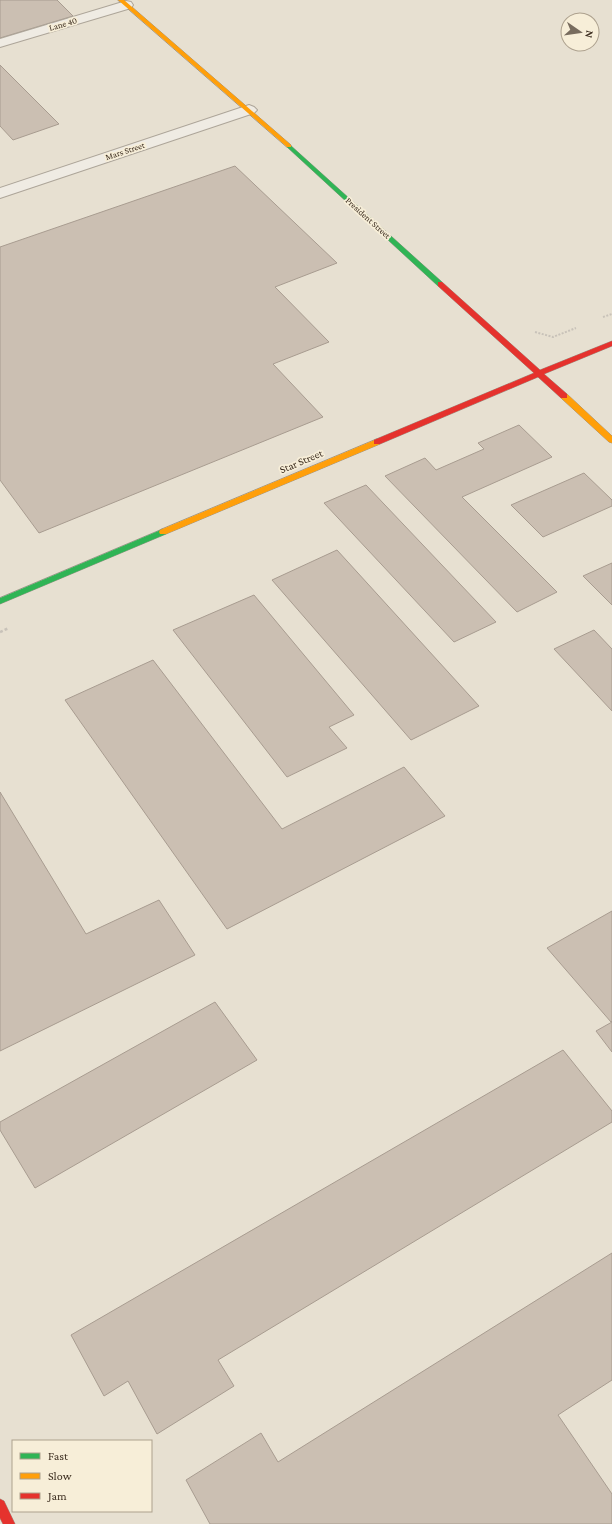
<svg xmlns="http://www.w3.org/2000/svg" width="612" height="1524" font-family="'Crimson Pro',serif">
<style>
.building{fill:#cbbfb2;stroke:#a89c90}
.lines{fill:none;stroke-linecap:round;stroke-linejoin:round}
.lane-casing{stroke:#ada599;stroke-width:2}
.street-casing{stroke:#ada599;stroke-width:2}
.fast-casing{stroke:#9c958a;stroke-width:1}
.slow-casing{stroke:#9c958a;stroke-width:1}
.jam-casing{stroke:#9c958a;stroke-width:1}
.path-far1{stroke:#c8c2b9;stroke-width:2;stroke-dasharray:2 1.5;stroke-linecap:butt}
.path{stroke:#c8c2b9;stroke-width:2.5;stroke-dasharray:3 2;stroke-linecap:butt}
.lane{fill:#efebe3;fill-rule:evenodd}
.street{fill:#efebe3;fill-rule:evenodd}
.fast{fill:#30b455;fill-rule:evenodd}
.slow{fill:#ff9f0a;fill-rule:evenodd}
.jam{fill:#e5322d;fill-rule:evenodd}
.labels{text-anchor:middle;dominant-baseline:central;stroke-width:3.5;stroke-linejoin:round;paint-order:stroke}
.far-street-label{font-size:9px;fill:#3d2e20;stroke:#f7eed8}
.street-label{font-size:11px;fill:#3d2e20;stroke:#f7eed8}
</style>
<rect width="100%" height="100%" fill="#e7e0d1"/>
<path class="building" d="M0,0H57L73,16L0,38Z
M0,65L59,124L13,140L0,126Z
M235,166L337,263L275,287L329,342L273,364L323,417L39,533L0,480V247Z
M519,425L552,457L462,497L557,592L517,612L385,476L425,458L436,470L484,449L478,443Z
M584,473L612,500V506L543,537L511,505Z
M366,485L496,622L454,642L324,503Z
M337,550L479,706L411,740L272,580Z
M612,563V605L583,576Z
M254,595L354,715L329,727L347,748L287,777L173,630Z
M594,630L612,649V711L554,649Z
M153,660L282,829L404,767L445,816L227,929L65,700Z
M0,792L86,934L159,900L195,955L0,1051Z
M612,911V1021L611,1022L547,948Z
M215,1002L257,1060L35,1188L0,1130V1122Z
M612,1022V1052L596,1031Z
M563,1050L612,1111V1122L218,1360L234,1386L157,1434L128,1381L104,1396L71,1335Z
M612,1253V1380L558,1415L612,1494V1524H210L186,1480L261,1433L278,1462Z"/>
<g class="lines">
<defs>
<path id="lane" d="M126,1L131,2L133,5L131,8L0,47V39Z"/>
<path id="street" d="M249,105L254,107L257,110L254,113L0,198V188Z"/>
<path id="fast" d="M289,144L442,282V286H438L287,147V145Z
M163,529L166,530L167,532L166,534L0,604V598Z"/>
<path id="slow" d="M118,0H124L291,145V147H287Z
M561,394H567L612,436V443L609,442L561,398Z
M377,439L380,440V444L166,534H160L159,532L160,530Z"/>
<path id="jam" d="M438,282H442L540,370L612,341V346L544,374L567,394V398H561L538,377L380,444H374V440L534,373L438,286Z
M0,1499L4,1501L15,1524H3L0,1518Z"/>
</defs>
<use href="#lane" class="lane-casing"/>
<use href="#street" class="street-casing"/>
<use href="#fast" class="fast-casing"/>
<use href="#slow" class="slow-casing"/>
<use href="#jam" class="jam-casing"/>
<path class="path-far1" d="M603,317L612,314
M535,332L553,337L576,328"/>
<path class="path" d="M0,632L9,628"/>
<use href="#lane" class="lane"/>
<use href="#street" class="street"/>
<use href="#fast" class="fast"/>
<use href="#slow" class="slow"/>
<use href="#jam" class="jam"/>
</g>
<g class="labels">
<g class="far-street-label">
<text transform="translate(63 24) rotate(-17)">Lane 40</text>
<text transform="translate(125 151) rotate(-18)">Mars Street</text>
<text transform="translate(368 218) rotate(42)">President Street</text>
</g>
<g class="street-label">
<text transform="translate(301 461) rotate(-23)">Star Street</text>
</g>
</g>
<rect x="12" y="1440" width="140" height="72" fill="#f7eed8" stroke="#ada18e"/>
<rect x="20" y="1453" width="20" height="6" fill="#30b455" stroke="#ada18e"/>
<text x="48" y="1460" font-size="12" fill="#3d2e20">Fast</text>
<rect x="20" y="1473" width="20" height="6" fill="#ff9f0a" stroke="#ada18e"/>
<text x="48" y="1480" font-size="12" fill="#3d2e20">Slow</text>
<rect x="20" y="1493" width="20" height="6" fill="#e5322d" stroke="#ada18e"/>
<text x="48" y="1500" font-size="12" fill="#3d2e20">Jam</text>
<g transform="translate(580 32) rotate(103)"><circle r="19" fill="#f7eed8" stroke="#ada18e"/>
<path d="M0-3L7 15L0 10L-7 15Z" fill="#786c5e"/>
<text y="-6" font-size="11" font-weight="bold" text-anchor="middle" fill="#3d2e20">N</text>
</g>
</svg>
